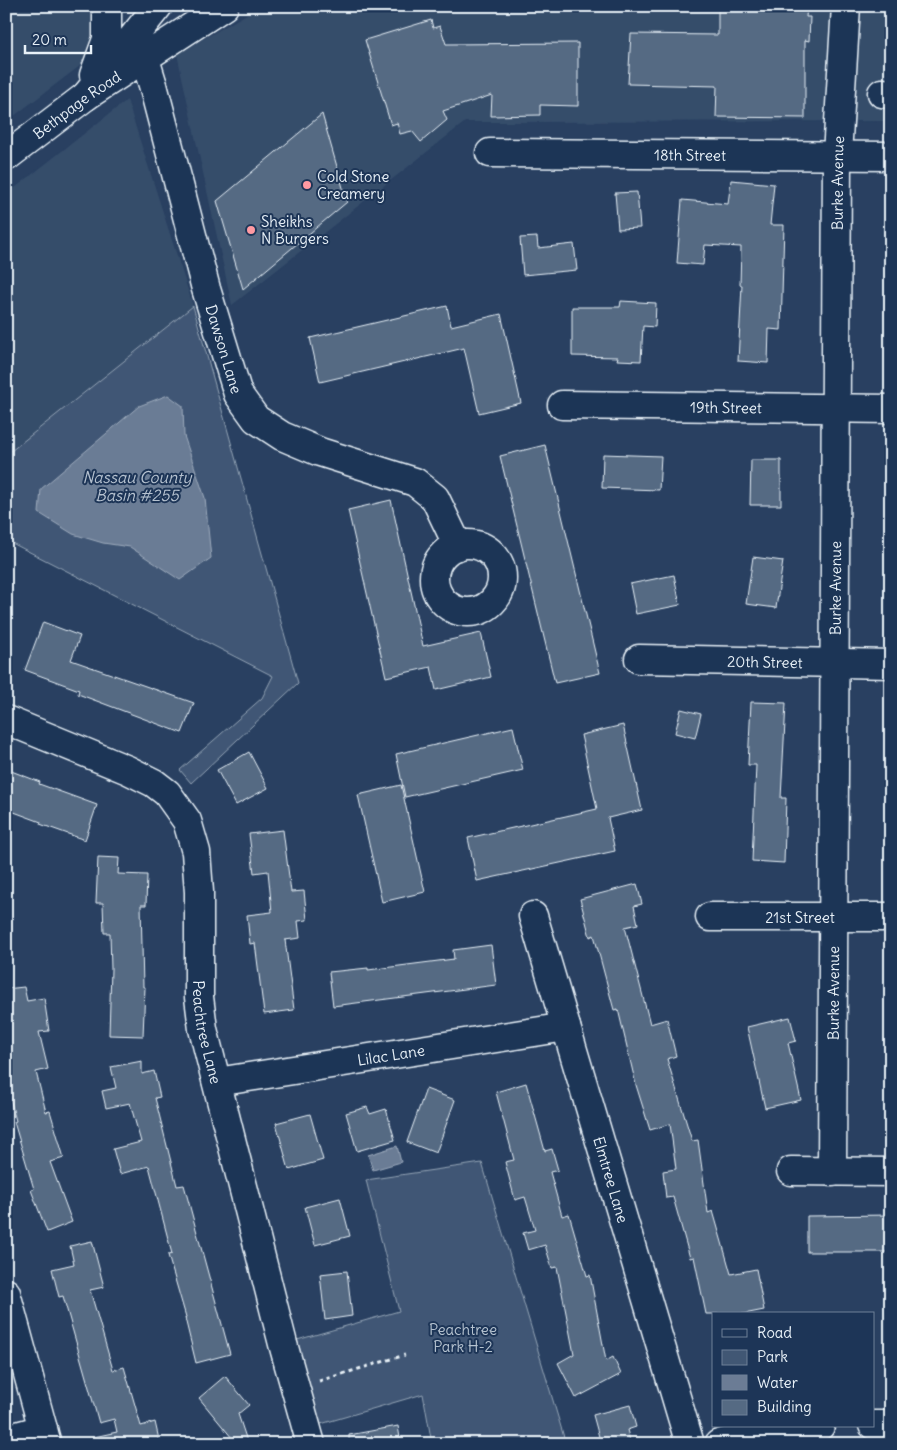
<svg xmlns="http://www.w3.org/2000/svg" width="897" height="1450" font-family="Delius,sans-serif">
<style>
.built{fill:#364d6b}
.green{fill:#415774;stroke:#94a4b6}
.water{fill:#6b7c95;stroke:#9dabbd}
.building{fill:#556a83;stroke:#e8f1f8}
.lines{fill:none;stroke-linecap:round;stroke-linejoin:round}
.minor-casing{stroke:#e8f1f8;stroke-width:31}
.major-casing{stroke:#e8f1f8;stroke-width:31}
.path{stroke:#e8f1f8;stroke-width:3;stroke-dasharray:4 4;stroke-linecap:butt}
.minor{stroke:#1d3557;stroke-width:28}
.major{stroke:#1d3557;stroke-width:28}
.poi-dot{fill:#ff9aa2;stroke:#1d3557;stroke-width:2}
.labels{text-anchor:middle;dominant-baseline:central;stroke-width:4;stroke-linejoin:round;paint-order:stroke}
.street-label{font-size:15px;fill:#e8f1f8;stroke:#1d3557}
.poi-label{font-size:15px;fill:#e8f1f8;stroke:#1d3557;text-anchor:start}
.park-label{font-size:15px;fill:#b6c3d0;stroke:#1d3557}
.water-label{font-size:16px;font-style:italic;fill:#b6c2d0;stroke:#1d3557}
</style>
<rect width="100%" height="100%" fill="#294061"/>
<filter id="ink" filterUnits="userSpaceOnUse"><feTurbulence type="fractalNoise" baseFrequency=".02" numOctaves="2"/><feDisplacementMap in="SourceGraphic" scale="10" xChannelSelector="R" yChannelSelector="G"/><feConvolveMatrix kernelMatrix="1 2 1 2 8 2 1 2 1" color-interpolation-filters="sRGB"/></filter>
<g filter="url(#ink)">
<path class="built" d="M6,6H86L118,37L6,122Z
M261,6H891V121L465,122L232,305L177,54Z
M127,100L193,306L139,369L6,462V195Z"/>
<path class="green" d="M193,306L298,683L191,783L180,770L262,698L273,676L6,540V455Z
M482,1163L566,1444H432L423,1394L307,1428L283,1344L399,1311L366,1180Z"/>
<path class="water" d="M168,395L183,406L184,436L205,498L211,558L180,580L130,547L103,543L73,534L39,513L41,489L139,406Z
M397,1146L401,1162L373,1170L368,1155Z"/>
<path class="building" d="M718,6H807L806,17H810L809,41L805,40V118L716,117L717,86L628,84L631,34L718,35Z
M431,20L433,28L440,26L446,44L578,43V106L540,105V115L491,116L492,95L443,111L447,120L421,142L412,131L400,134L397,123L391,125L365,40Z
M322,114L347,202L243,289L217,201Z
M731,180L774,184L770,225H784L781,330L769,329L768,363L738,361L742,285H740L741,247L705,245L703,265L677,263L682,200L728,204Z
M637,192L640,228L618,229L615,193Z
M537,237L538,248L574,244L577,270L523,275L520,238Z
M621,301L656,303L655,327L643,326L641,361L617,360L618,357L572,356V307H620Z
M447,306L451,326L501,314L521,403L479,413L464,348L320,382L310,338Z
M545,445L600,673L555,683L500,456Z
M603,454L661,456L659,490L602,488Z
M751,460H781V505H750Z
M391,500L423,646L481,633L491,677L436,690L431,667L386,677L348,510Z
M753,557L783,561L776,608L746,604Z
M674,575L680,605L636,614L630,584Z
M43,622L80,636L71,660L194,703L182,733L78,694L79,690L25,670Z
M751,702L786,703L781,798H786L784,863L752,861L756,765H748Z
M681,709L701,714L695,738L675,733Z
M623,725L642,810L608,818L615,851L477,881L468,838L597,809L581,735Z
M513,727L523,770L405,797L396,754Z
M249,752L268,788L236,805L217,770Z
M6,769L40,782L39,784L97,805L85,840L40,824L41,822L6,809Z
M401,785L425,892L382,902L358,795Z
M283,830L291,892L304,891L307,920L298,921L300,938L285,940L294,1010L264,1014L255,943L250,944L247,915L272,912L268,871L254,873L249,834Z
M98,857L119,858L118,874L147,875L146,905H141L143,987H145L143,1036L109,1035L111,969L110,933H104L103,903H96Z
M637,884L642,904L634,906L638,924L625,927L650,1024L667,1019L676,1056L667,1059L692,1141L698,1140L708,1213L713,1211L731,1274L756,1269L764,1310L744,1314H706L694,1257L690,1258L673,1197L666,1198L663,1171L676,1169L670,1124L650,1130L636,1085L618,1009L614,1010L594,935L590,937L580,899Z
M491,945L496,985L333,1006L329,972L368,968V970L454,959L453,950Z
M24,987L27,1001L44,998L49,1031L39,1032L48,1069L36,1072L46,1112L50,1111L64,1158L50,1162L72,1222L47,1232L31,1190L34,1189L14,1122L16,1121L6,1083V989Z
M790,1017L796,1041L788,1043L801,1100L765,1108L747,1027Z
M142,1061V1074L154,1071L160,1097L155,1098L177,1186L184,1185L230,1354L196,1363L185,1318L186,1317L168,1255L172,1254L149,1166L120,1174L113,1149L141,1142L130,1103L106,1108L102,1091L116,1088L111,1067Z
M526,1083L545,1151L552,1149L558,1170L550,1172L562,1216L569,1214L587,1276L590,1275L606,1361L613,1357L621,1374L576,1398L558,1363L574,1354L557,1267L552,1268L545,1245L528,1250L523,1233L535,1230L525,1197L515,1200L505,1162L514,1160L496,1092Z
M426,1089L455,1100L436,1153L407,1142Z
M367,1107L370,1114L386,1109L395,1140L357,1151L346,1113Z
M310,1114L323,1160L289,1170L276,1123Z
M340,1198L350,1236L315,1245L305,1207Z
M891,1215V1252H807V1216Z
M92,1241L104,1287L90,1290L113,1370L124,1367L141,1426L155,1422L160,1444H95L94,1437L117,1432L114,1419L99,1423L63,1296L59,1297L52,1269L74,1264L70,1246Z
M347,1271L352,1316L325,1320L320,1274Z
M225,1376L249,1405L238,1414L248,1444H237L199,1398Z
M630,1405L636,1427L627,1430L631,1444H601L593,1415Z
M398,1426L401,1444H349V1435Z"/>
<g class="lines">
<defs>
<g id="minor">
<path id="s1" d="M137,33L153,85L206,289L238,394L256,419L282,436L320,452L415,482L435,498L458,546"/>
<path d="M882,93L891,94"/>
<path id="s2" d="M490,153L891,156"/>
<path id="s3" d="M6,157L86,96L224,6"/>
<path id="s4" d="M562,405L891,409"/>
<circle cx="468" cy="578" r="34"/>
<path id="s5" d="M639,659L891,664"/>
<path id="s6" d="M6,720L128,770L154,783L167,793L187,821L196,852L199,892V997L203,1029L283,1344L311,1444"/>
<path id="s7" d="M533,916L690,1444"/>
<path id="s8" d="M710,917H891"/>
<path id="s9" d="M217,1082L566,1027"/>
<path d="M791,1171L891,1172"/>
<path id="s10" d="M832,1172L837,155L846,6"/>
<path d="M6,1293L47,1444"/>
<path d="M873,1425H891"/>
<path d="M6,1439L43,1429"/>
<path d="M719,1444L764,1431L820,1426"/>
</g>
<path id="major" d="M94,75L107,39V6
M86,96L158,6"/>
</defs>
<use href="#minor" class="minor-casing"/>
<use href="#major" class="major-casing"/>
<path class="path" d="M319,1381L405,1355"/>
<use href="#minor" class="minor"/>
<use href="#major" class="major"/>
</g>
</g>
<g class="poi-dot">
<circle cx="307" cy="185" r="5"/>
<circle cx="251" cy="230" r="5"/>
</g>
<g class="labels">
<g class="street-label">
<text stroke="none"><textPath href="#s3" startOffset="88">Bethpage Road</textPath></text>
<text stroke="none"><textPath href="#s2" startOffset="200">18th Street</textPath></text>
<text stroke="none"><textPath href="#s10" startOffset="989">Burke Avenue</textPath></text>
<text stroke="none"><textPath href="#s1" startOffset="328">Dawson Lane</textPath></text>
<text stroke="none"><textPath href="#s4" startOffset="164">19th Street</textPath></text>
<text stroke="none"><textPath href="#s10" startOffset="584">Burke Avenue</textPath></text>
<text stroke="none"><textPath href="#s5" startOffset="126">20th Street</textPath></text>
<text stroke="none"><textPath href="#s8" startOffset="90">21st Street</textPath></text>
<text stroke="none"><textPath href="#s10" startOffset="179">Burke Avenue</textPath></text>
<text stroke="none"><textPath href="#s6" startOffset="425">Peachtree Lane</textPath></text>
<text stroke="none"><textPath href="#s9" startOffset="176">Lilac Lane</textPath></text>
<text stroke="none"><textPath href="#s7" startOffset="275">Elmtree Lane</textPath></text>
</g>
<g class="poi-label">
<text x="317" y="176">Cold Stone<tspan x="317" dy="17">Creamery</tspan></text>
<text x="261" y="221">Sheikhs<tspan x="261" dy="17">N Burgers</tspan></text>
</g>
<g class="park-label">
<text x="463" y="1329">Peachtree<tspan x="463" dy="17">Park H-2</tspan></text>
</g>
<g class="water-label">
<text x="137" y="477">Nassau County<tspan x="137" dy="18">Basin #255</tspan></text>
</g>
</g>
<rect width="897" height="1450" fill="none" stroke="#1d3557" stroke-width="25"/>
<rect x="12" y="12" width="872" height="1425" fill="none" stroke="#e8f1f8" stroke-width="2" filter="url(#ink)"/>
<rect x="712" y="1312" width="162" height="115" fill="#1d3557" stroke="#6e8097"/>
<rect x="722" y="1329" width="25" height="8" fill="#1d3557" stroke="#6e8097"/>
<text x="757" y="1338" font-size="15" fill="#e8f1f8">Road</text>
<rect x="722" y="1350" width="25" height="15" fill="#415774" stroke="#6e8097"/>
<text x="757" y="1362" font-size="15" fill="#e8f1f8">Park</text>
<rect x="722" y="1375" width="25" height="15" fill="#6b7c95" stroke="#6e8097"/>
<text x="757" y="1388" font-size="15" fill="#e8f1f8">Water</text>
<rect x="722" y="1400" width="25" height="15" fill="#556a83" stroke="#6e8097"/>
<text x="757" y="1412" font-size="15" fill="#e8f1f8">Building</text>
<path d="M25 45v8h66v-8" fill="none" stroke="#e8f1f8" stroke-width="2.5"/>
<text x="32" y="45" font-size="15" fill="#e8f1f8" stroke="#1d3557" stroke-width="4" paint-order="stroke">20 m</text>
</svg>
